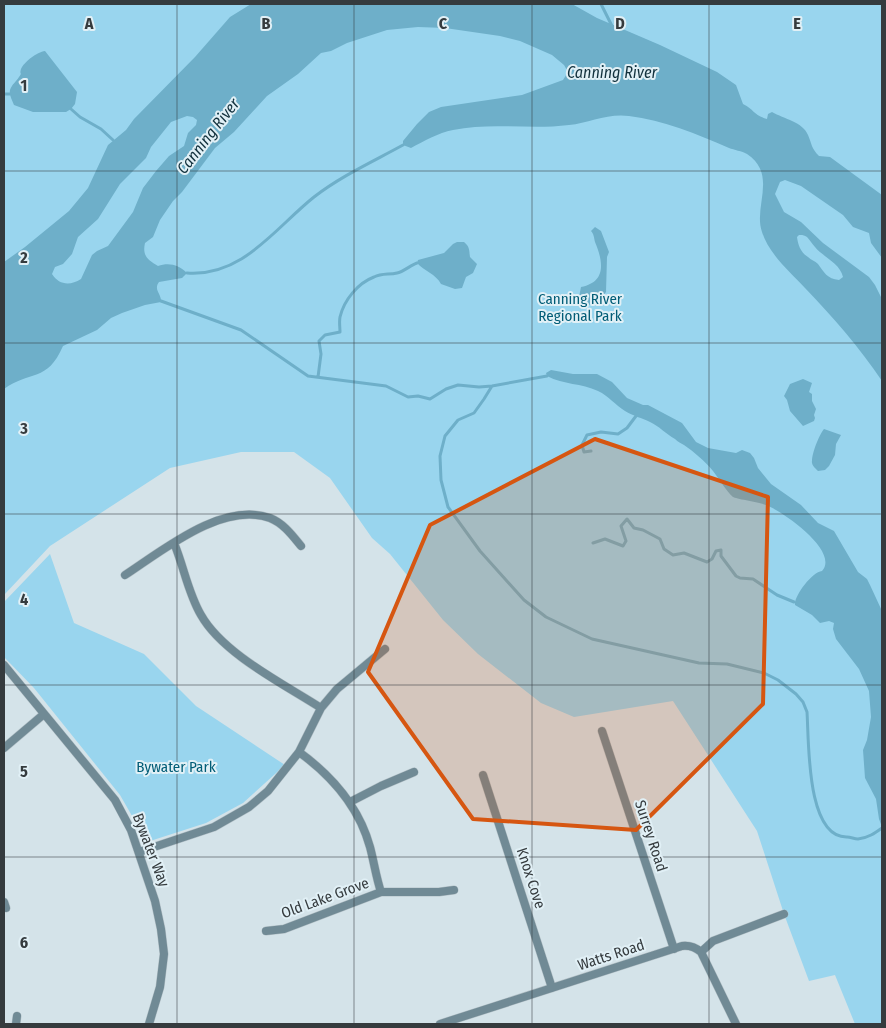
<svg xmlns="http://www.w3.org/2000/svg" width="886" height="1028" font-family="'Fira Sans Condensed',sans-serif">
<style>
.green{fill:#99d5ee}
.water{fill:#6eafc9;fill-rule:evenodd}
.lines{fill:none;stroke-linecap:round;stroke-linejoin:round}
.stream{stroke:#6eafc9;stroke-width:3}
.minor-casing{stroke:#b4c1c7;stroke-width:9}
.minor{stroke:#708a95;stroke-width:8}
.marked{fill:#d65611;fill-opacity:0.2;stroke:#d65611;stroke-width:4;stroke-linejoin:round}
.grid{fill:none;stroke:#353b3e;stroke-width:1;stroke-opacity:0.55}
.labels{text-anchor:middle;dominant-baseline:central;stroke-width:4;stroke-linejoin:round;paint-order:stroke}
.park-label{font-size:15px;fill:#005c76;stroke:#e1f0f6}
.street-label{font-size:15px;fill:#353b3e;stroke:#e1f0f6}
.water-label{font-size:16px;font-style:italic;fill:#12313d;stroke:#e1f0f6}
.grid-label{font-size:16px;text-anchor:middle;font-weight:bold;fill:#353b3e;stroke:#e1f0f6;stroke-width:4;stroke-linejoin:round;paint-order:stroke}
</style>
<rect width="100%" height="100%" fill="#d4e3e9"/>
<path class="green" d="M4,4H882V1024H855L835,975L809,981L784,914L757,831L673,701L574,717L541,703L478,654L443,620L390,554L372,538L330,478L294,452H241L170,468L50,546L4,595Z
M50,554L74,623L144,654L196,706L285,765L243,803L206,823L147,842L120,795L34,688L4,657V602Z"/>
<path class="water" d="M251,4L290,5L294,4H572L597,18L660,45L717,72L736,85L743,104C755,110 753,115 767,119L768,114L772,112C784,119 803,122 808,135C812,144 811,148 819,156L830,157L882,195V258L871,243L869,233L853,227L843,215L801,186L785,180L780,182L775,194L784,212L801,222L823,243L869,277L875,285L882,299V381C860,348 833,317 805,288C790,272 769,254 762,232C753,206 778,175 747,154C742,151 734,150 729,148C697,134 663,120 629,116C608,113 589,123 569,125C531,130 491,122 453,130C438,133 424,141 411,148L403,145V141L417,124L429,112L441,107L522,95L563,80L568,72L564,65L552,55L520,41L500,36L445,28L418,27L387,30L347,43L331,51L321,53L298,74L267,96L234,132L215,148L182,192L173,201L160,220L153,237L145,243C142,256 148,260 158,266C169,262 179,265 187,273L182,278L159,282C153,290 162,294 161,302L145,305L122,313L111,318L97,330L63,346C47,383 30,370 4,389V262L25,247L69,211L88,188L108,145L126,130L134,119L195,57L230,17ZM187,116L193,117L197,120L196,125L188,133L184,146L169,156L156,171L143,188L133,212L108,246L97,251L92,255L81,279C70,286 59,285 52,274L55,267L63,264L72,254L78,237L98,219L120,184L146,158L151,147L171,122ZM799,235C803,235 803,235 807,237C810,240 812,244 815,247C823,257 840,263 843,277L839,280C827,279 824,272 818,264C815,261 811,260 808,257C801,253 798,245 797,237Z
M45,51L77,92L75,104L71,109L66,112H33L14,105C12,100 9,95 10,90C12,84 16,82 19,77C23,71 19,76 21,69C24,62 37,52 45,51Z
M595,227L601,231L609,252L607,257L606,292L596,304L580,306L578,302L581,287C607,282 603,261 595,242C594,238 594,234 591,231Z
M457,242H464C470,247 469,250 470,257L477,264L473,273L466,277L462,288L455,289L441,284C436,274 424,271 417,263L418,260L444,253L453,244Z
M551,370L573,374H597L612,382L627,398L643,405H648L682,423L696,442L708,448L736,453L742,450L750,453L754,458L758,468L771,484L801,505L818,523L834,531L858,572L867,579L870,585L882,611V827L879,819L876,799L865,778L863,750L867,740L871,717L869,691L859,669L836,639L833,629L834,623L829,621L820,623L812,615L795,605C794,596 812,572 822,571C840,551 782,511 766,505C759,502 736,499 733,497C727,492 718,477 713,471C705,461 694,452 684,445C681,443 678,442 675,439C666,434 659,426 650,422C642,418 633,416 625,411C615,405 609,396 598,391C581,383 564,385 547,376L546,373Z
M803,379L812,383L809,392L812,394V401L816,409L814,415L815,418L814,421L803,426L790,411L787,400L784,396L790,384Z
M824,429L841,435L836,444L835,455L829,466L825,470L818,471C816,469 811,465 812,461C812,453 819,435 824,429Z"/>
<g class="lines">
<path class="stream" d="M601,4L613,28
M4,94H10
M71,109L80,117L101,129L113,140
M187,273C243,277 275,228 314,197C341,176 374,161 403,145
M161,301L241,330L308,376L386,386L408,397L418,396L430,399L446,389L458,385L479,387L492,386L547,376
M318,377L321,354L319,341L325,335L340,332C340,327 339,322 340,317C344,300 358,283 374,277C382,273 389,275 397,273C403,272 411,265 417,263
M492,386L484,399L474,413L458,420L445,436L440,456L441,480L448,507L480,551L524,600L546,617L592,639L699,663L727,664L764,673L778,680L796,694L803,702L807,712C809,741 806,838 847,837C851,837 854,839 858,839C868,838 875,833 882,828
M591,451L584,452L582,445L587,435L601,432L618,434L627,428L636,416
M593,543L605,539L623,546L626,541L621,526L627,519L634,528L643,530L660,539L664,549L673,555L684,553L707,562L712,559L716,551L721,550V556L736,576L740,578L753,579L777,595L794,602"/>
<defs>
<path id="minor" d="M174,543C184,567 188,593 201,615C223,654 284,684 321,708
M125,575C162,551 222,501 270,518C283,523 292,535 301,546
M4,665L115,800L131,830L155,901L161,929L164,954L160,987L149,1024
M602,731L674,949
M4,748L44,714
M299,752C332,776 359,807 370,847C374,862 376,877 381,892
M483,775L552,988
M350,802L381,786L414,772
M139,852L214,827L249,807L268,791L299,752L321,708L337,689L385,649
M4,902L6,908
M266,931L284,929L381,892H439L454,890
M701,952L736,1024
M16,1024L17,1016
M440,1024L682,946C690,945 695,947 701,952L713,941L784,914"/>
</defs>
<use href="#minor" class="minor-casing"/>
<use href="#minor" class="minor"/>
</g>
<path class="marked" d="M595,439L768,497L763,704L636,830L473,819L368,672L430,525Z"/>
<path class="grid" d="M177,4V1024M354,4V1024M532,4V1024M709,4V1024M4,171H882M4,343H882M4,514H882M4,685H882M4,857H882"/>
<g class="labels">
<g class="park-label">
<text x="580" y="299">Canning River<tspan x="580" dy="17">Regional Park</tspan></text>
<text x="176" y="767">Bywater Park</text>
</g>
<g class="street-label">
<text transform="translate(651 836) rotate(72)">Surrey Road</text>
<text transform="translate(151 850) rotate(69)">Bywater Way</text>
<text transform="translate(531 878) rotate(72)">Knox Cove</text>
<text transform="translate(325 898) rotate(-20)">Old Lake Grove</text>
<text transform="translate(611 955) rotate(-18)">Watts Road</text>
</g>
<g class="water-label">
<text x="612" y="72">Canning River</text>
<text transform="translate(208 136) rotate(-52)">Canning River</text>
</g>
</g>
<g class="grid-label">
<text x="89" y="29">A</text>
<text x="266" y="29">B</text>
<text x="443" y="29">C</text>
<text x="620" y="29">D</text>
<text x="797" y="29">E</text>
<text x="24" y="91">1</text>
<text x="24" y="263">2</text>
<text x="24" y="434">3</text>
<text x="24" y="605">4</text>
<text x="24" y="777">5</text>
<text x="24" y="948">6</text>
</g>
<rect width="886" height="1028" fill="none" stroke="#353b3e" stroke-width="10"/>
</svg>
